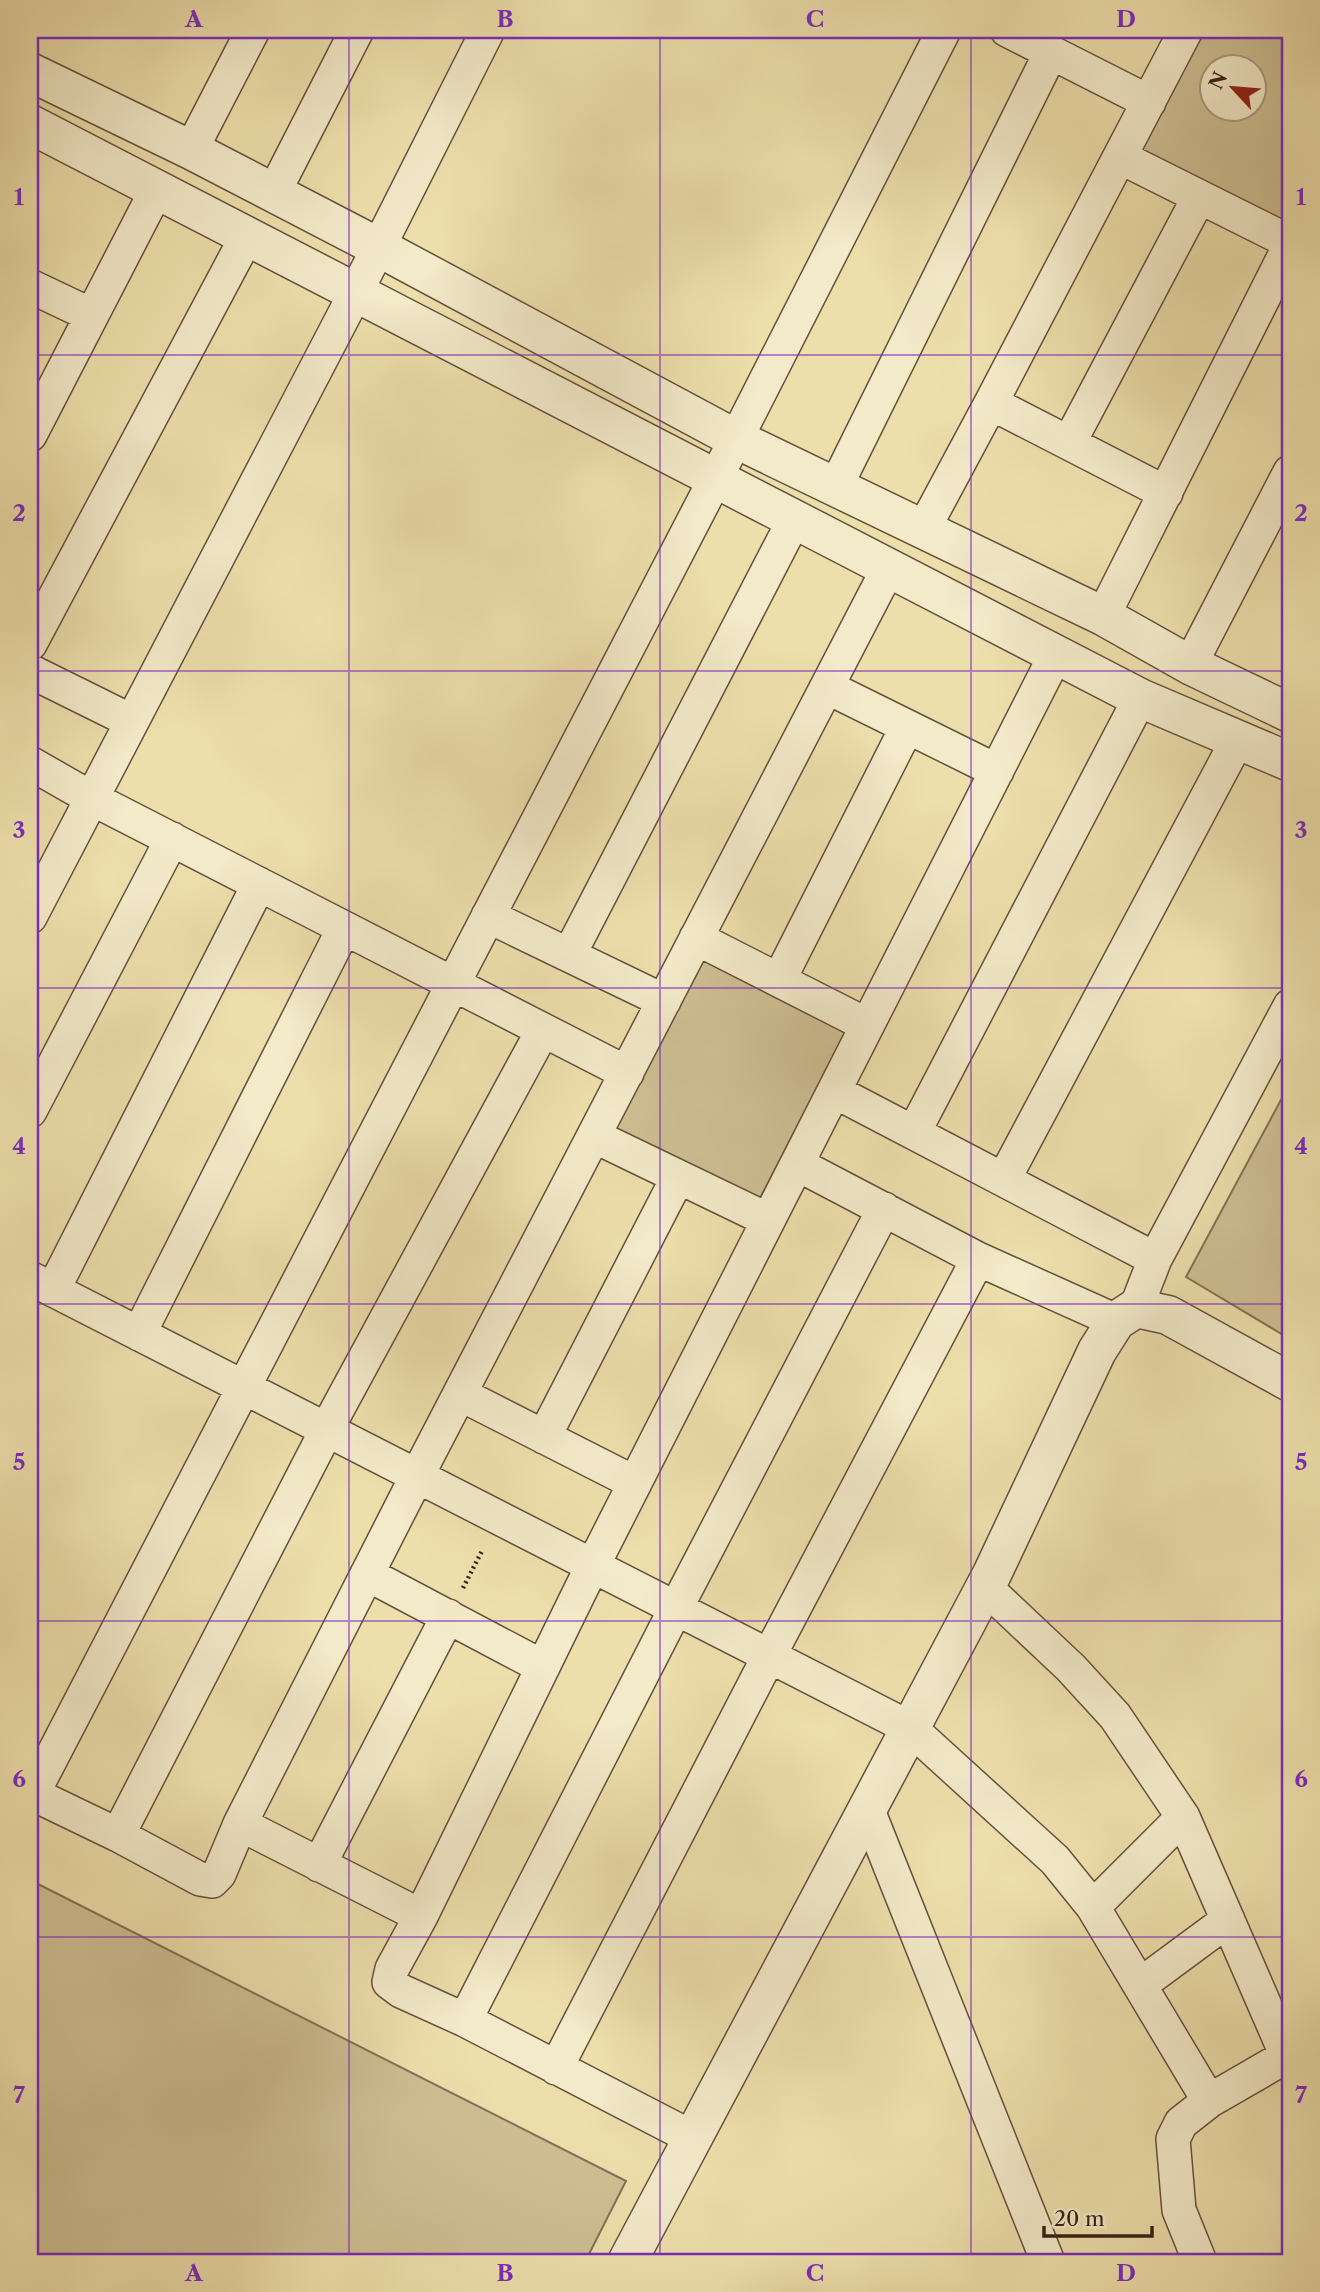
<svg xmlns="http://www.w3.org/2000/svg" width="1320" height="2292" font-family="'Libre Caslon Text',serif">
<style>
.green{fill:#cebf93;stroke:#847055;stroke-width:2;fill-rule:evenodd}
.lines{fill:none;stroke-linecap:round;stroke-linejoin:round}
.minor-casing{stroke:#66513c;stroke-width:36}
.tertiary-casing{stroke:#66513c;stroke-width:41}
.path{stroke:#392217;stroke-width:4.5;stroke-dasharray:2 3.5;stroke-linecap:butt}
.minor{stroke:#f3eac9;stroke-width:33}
.tertiary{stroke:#f3eac9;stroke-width:38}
.grid{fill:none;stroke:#7b2cbf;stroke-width:2;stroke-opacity:0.55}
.neatline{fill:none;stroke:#7b2cbf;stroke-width:2.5}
.grid-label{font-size:23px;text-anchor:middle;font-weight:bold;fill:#7b2cbf}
</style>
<rect width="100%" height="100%" fill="#eddfac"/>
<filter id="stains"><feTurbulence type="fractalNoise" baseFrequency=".00286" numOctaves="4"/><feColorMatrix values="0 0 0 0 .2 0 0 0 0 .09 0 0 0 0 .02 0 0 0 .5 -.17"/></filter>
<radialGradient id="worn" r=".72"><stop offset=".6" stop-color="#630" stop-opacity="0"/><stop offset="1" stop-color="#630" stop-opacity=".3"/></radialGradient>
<path class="green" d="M1200,30H1290V220L1287,228L1137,151ZM1212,66H1254V108H1212Z
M701,947L850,1024L756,1206L606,1129Z
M1290,1083V1339L1186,1277Z
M30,1880L626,2181L585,2262H30Z"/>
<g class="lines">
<defs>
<path id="minor" d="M1007,30L1149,102
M191,150L253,30
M1120,157L1290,242
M273,194L357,30
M30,286L91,315
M991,403L1166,493
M30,435L157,189
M1069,443L1199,197
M836,486L1051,52
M924,528L991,403L1186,30
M1103,616L1290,245
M30,644L247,236
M1190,665L1290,472
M30,671L131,721
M827,687L997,771
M30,763L91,798L627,1073
M488,916L664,1001
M30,917L356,292L488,30
M696,938L867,1025
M569,955L795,518
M779,980L907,727
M834,1091L1155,1259
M30,1111L172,839
M914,1132L1140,698
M594,1136L768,1220
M797,1164L978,1259L1116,1321
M1004,1179L1238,739
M30,1278L910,1728L1055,1860L1093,1907L1183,1817
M53,1290L259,884
M1136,1308L1155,1259L1290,1006
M139,1334L344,928
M460,1394L635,1483
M544,1437L678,1177
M367,1574L543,1667
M985,1587L1071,1668L1115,1716L1183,1817L1290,2063
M33,1794L118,1835L200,1879L212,1881L219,1874L240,1824L417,1476L889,567
M30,1799L736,439L944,30
M867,1808L1048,2262
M240,1824L421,1916
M118,1835L337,1410L543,1030
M319,1865L448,1616
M1093,1907L1209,2101
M1140,1985L1228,1920
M465,2020L676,1608L884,1209
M556,2068L769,1656L978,1259
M691,2137L465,2020L401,1991L389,1982L392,1969L421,1916L582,1587L1056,654
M1200,2262L1179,2210L1173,2139L1181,2123L1209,2101L1287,2056"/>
<path id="tertiary" d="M30,72L191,150L378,247L736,439L1103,616L1190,665L1290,713
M30,124L1140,698L1290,762
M627,2262L992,1574L1097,1351L1116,1321L1136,1308L1168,1315L1290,1382"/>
</defs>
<use href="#minor" class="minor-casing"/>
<use href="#tertiary" class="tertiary-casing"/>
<path class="path" d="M463,1588L483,1549"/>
<use href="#minor" class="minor"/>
<use href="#tertiary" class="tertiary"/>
</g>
<path class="grid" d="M349,30V2262M660,30V2262M971,30V2262M30,355H1290M30,671H1290M30,988H1290M30,1304H1290M30,1621H1290M30,1937H1290"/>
<rect width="1320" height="2292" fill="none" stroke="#eddfac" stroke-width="77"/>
<g transform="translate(1233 88) rotate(296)"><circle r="33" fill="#f3eac9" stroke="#a99a82" stroke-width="2"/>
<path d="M0-5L12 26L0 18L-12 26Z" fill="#8f2418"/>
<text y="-10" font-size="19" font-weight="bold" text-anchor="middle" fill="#392217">N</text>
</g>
<path d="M1044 2226v10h108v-10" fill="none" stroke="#392217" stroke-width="3.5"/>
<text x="1054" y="2226" font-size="21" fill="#392217" stroke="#f3eac9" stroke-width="5" paint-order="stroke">20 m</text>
<rect x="38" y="38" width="1244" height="2216" class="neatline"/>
<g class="grid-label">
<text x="194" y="27">A</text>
<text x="505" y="27">B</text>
<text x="815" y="27">C</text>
<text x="1126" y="27">D</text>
<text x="19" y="205">1</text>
<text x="1301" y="205">1</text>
<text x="19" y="521">2</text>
<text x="1301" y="521">2</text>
<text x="19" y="838">3</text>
<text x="1301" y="838">3</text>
<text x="19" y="1154">4</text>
<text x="1301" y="1154">4</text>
<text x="19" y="1470">5</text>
<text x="1301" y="1470">5</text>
<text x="19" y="1787">6</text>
<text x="1301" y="1787">6</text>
<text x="19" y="2103">7</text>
<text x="1301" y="2103">7</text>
<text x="194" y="2281">A</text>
<text x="505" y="2281">B</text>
<text x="815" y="2281">C</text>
<text x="1126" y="2281">D</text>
</g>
<rect width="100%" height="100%" filter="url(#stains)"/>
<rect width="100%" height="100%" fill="url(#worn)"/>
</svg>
